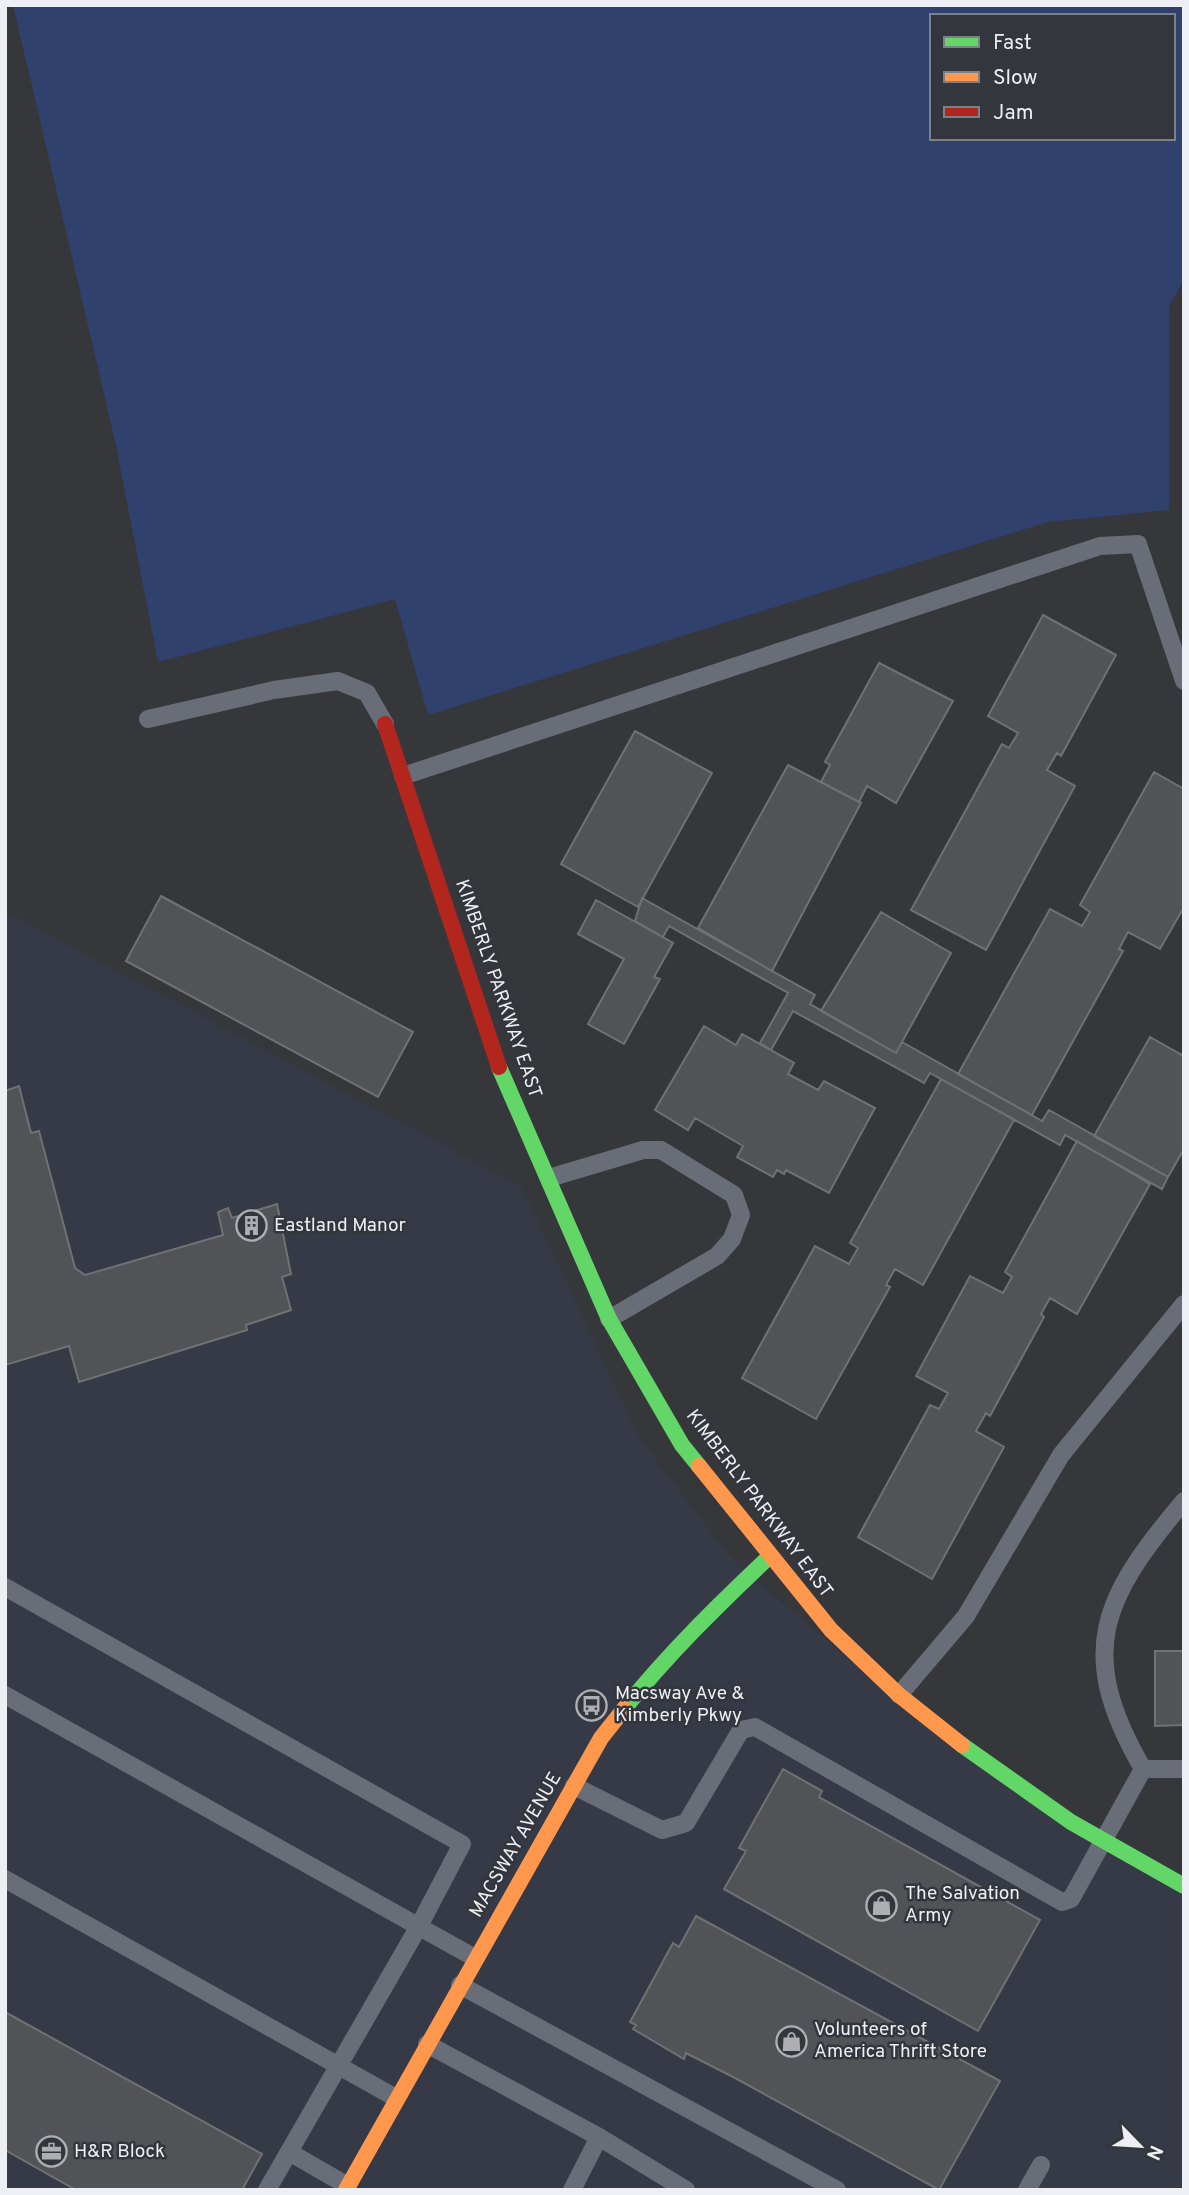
<svg xmlns="http://www.w3.org/2000/svg" width="1189" height="2195" font-family="Overpass,sans-serif">
<style>
.built{fill:#363a46}
.green{fill:#30416e;fill-rule:evenodd}
.building{fill:#525356;stroke:#707175;stroke-width:2}
.lines{fill:none;stroke-linecap:round;stroke-linejoin:round}
.lane{stroke:#686d78;stroke-width:18}
.fast{stroke:#63d668;stroke-width:16}
.slow{stroke:#ff974d;stroke-width:16}
.jam{stroke:#b3261e;stroke-width:16}
.labels{text-anchor:middle;dominant-baseline:central;stroke-width:5;stroke-linejoin:round;paint-order:stroke}
.street-label{font-size:19px;fill:#edeff4;stroke:#33363d}
.poi-label{font-size:19px;fill:#edeff4;stroke:#33363d;text-anchor:start}
</style>
<rect width="100%" height="100%" fill="#35373b"/>
<path class="built" d="M5,911L522,1187L640,1439L735,1563L954,1747L1184,1892V2190H5Z"/>
<path class="green" d="M13,5H1184V280L1169,306V510L1048,522L428,715L395,599L158,662L115,441ZM932,16H1173V138H932Z"/>
<path class="building" d="M1043,615L1116,655L1061,756L1057,753L1047,770L1075,786L986,950L911,910L1002,744L1009,748L1018,733L988,716Z
M879,663L953,701L896,803L867,786L859,802L821,782L830,765L825,762Z
M635,731L712,773L638,907L561,864Z
M788,765L861,803L772,971L698,928Z
M1154,772L1184,789V907L1160,949L1128,932L1119,949L1123,951L1032,1115L958,1074L1050,909L1082,926L1090,912L1080,905Z
M161,896L413,1032L378,1097L126,961Z
M642,898L815,995L810,1004L896,1053L902,1042L1042,1121L1049,1110L1168,1177L1162,1189L1065,1135L1060,1145L930,1073L924,1083L793,1011L771,1050L760,1043L788,993L669,926L663,937L635,921Z
M596,900L673,943L654,977L660,979L624,1044L588,1024L624,959L578,934Z
M881,912L951,953L896,1053L821,1011Z
M704,1026L736,1045L742,1034L794,1063L788,1074L818,1090L824,1081L875,1108L829,1193L786,1170L784,1174L777,1170L773,1177L737,1157L743,1146L695,1118L688,1130L655,1110Z
M1150,1037L1182,1055L1184,1051V1149L1168,1177L1094,1136Z
M941,1079L1014,1120L923,1285L895,1269L886,1285L890,1287L816,1419L742,1378L815,1246L849,1264L858,1248L850,1243Z
M19,1086L31,1133L39,1131L75,1268L85,1275L223,1235L218,1212L228,1208L232,1218L277,1204L291,1274L282,1277L291,1310L246,1325L247,1330L79,1382L69,1346L5,1365V1091Z
M1077,1141L1150,1184L1077,1314L1050,1298L1041,1314L1044,1317L990,1416L986,1413L976,1431L1004,1447L932,1579L858,1537L930,1405L939,1409L948,1393L916,1376L970,1276L1003,1293L1012,1277L1005,1272Z
M1155,1651H1184V1725L1155,1726Z
M783,1769L822,1791L819,1797L1040,1920L978,2031L724,1889L746,1851L739,1848Z
M696,1916L1000,2081L939,2190L735,2078L686,2053L684,2059L633,2029L636,2025L630,2022L673,1943L679,1947Z
M5,2012L262,2154L242,2190H76L5,2150Z"/>
<g class="lines">
<path class="lane" d="M148,719L274,690L338,681L367,693L385,724
M403,776L1100,546L1138,544L1184,681
M549,1178L643,1150H661L734,1195L741,1215L732,1239L717,1256L609,1319
M5,1587L462,1844L419,1926L267,2190
M5,1695L475,1958
M899,1695L966,1616L1061,1455L1184,1304
M1143,1769H1184
M574,1786L662,1830L686,1823L741,1730L755,1727L1062,1902L1071,1899L1143,1769C1075,1652 1102,1598 1184,1501
M5,1879L396,2098
M460,1985L837,2190
M427,2044L599,2137L572,2190
M599,2137L686,2190
M289,2152L348,2186
M1027,2190L1041,2165"/>
<path class="fast" d="M499,1067L609,1319L682,1445L699,1466
M624,1709C668,1654 718,1605 770,1556
M962,1745L1071,1822L1184,1886"/>
<path class="slow" d="M699,1466L831,1630L899,1695L962,1745
M346,2190L601,1738L624,1709"/>
<path class="jam" d="M385,724L499,1067"/>
</g>
<defs>
<symbol id="building-ring" viewBox="-11 -11 22 22"><circle r="9.5" fill="#33363d" stroke="#adafb3" stroke-width="1.5"/><path d="M-4-6H4V6H1V3H-1V6H-4ZM-2.5-4.3h1.7v1.8h-1.7ZM.8-4.3h1.7v1.8H.8ZM-2.5-1h1.7V.8h-1.7ZM.8-1h1.7V.8H.8Z" fill="#adafb3"/></symbol>
<symbol id="bus-ring" viewBox="-11 -11 22 22"><circle r="9.5" fill="#33363d" stroke="#adafb3" stroke-width="1.5"/><path d="M-5-6H5V4H4V6H2V4H-2V6H-4V4H-5ZM-3.5-4V0h7V-4ZM-3.5 1.2v1.5H-2V1.2ZM2 1.2v1.5H3.5V1.2Z" fill="#adafb3"/></symbol>
<symbol id="shop-ring" viewBox="-11 -11 22 22"><circle r="9.5" fill="#33363d" stroke="#adafb3" stroke-width="1.5"/><path d="M-5-2.5h2.3a2.7 3.5 0 0 1 5.4 0H5L5.5 6h-11ZM-1.5-2.5h3a1.5 2.3 0 0 0-3 0Z" fill="#adafb3"/></symbol>
<symbol id="office-ring" viewBox="-11 -11 22 22"><circle r="9.5" fill="#33363d" stroke="#adafb3" stroke-width="1.5"/><path d="M-6-3h4V-5.5h4V-3h4V5H-6ZM-1-4.5V-3h2v-1.5ZM-6 0V1H6V0Z" fill="#adafb3"/></symbol>
</defs>
<g fill-rule="evenodd">
<use href="#building-ring" x="234" y="1208" width="35" height="35"/>
<use href="#bus-ring" x="574" y="1688" width="35" height="35"/>
<use href="#shop-ring" x="864" y="1888" width="35" height="35"/>
<use href="#shop-ring" x="774" y="2024" width="35" height="35"/>
<use href="#office-ring" x="34" y="2134" width="35" height="35"/>
</g>
<g class="labels">
<g class="street-label">
<text transform="translate(498 989) rotate(71)">KIMBERLY PARKWAY EAST</text>
<text transform="translate(759 1504) rotate(53)">KIMBERLY PARKWAY EAST</text>
<text transform="translate(516 1845) rotate(-60)">MACSWAY AVENUE</text>
</g>
<g class="poi-label">
<text x="274" y="1226">Eastland Manor</text>
<text x="615" y="1694">Macsway Ave &amp;<tspan x="615" dy="22">Kimberly Pkwy</tspan></text>
<text x="905" y="1894">The Salvation<tspan x="905" dy="22">Army</tspan></text>
<text x="814" y="2030">Volunteers of<tspan x="814" dy="22">America Thrift Store</tspan></text>
<text x="74" y="2152">H&amp;R Block</text>
</g>
</g>
<rect width="1189" height="2195" fill="none" stroke="#edeff4" stroke-width="14"/>
<rect x="930" y="14" width="245" height="126" fill="#33363d" stroke="#7d8086" stroke-width="2"/>
<rect x="944" y="37" width="35" height="10" fill="#63d668" stroke="#7d8086" stroke-width="2"/>
<text x="993" y="49" font-size="21" fill="#edeff4">Fast</text>
<rect x="944" y="72" width="35" height="10" fill="#ff974d" stroke="#7d8086" stroke-width="2"/>
<text x="993" y="84" font-size="21" fill="#edeff4">Slow</text>
<rect x="944" y="107" width="35" height="10" fill="#b3261e" stroke="#7d8086" stroke-width="2"/>
<text x="993" y="119" font-size="21" fill="#edeff4">Jam</text>
<g transform="translate(1140 2146) rotate(115)" stroke="#33363d" stroke-width="5" paint-order="stroke">
<path d="M0-5L12 26L0 18L-12 26Z" fill="#edeff4"/>
<text y="-10" font-size="19" font-weight="bold" text-anchor="middle" fill="#edeff4">N</text>
</g>
</svg>
